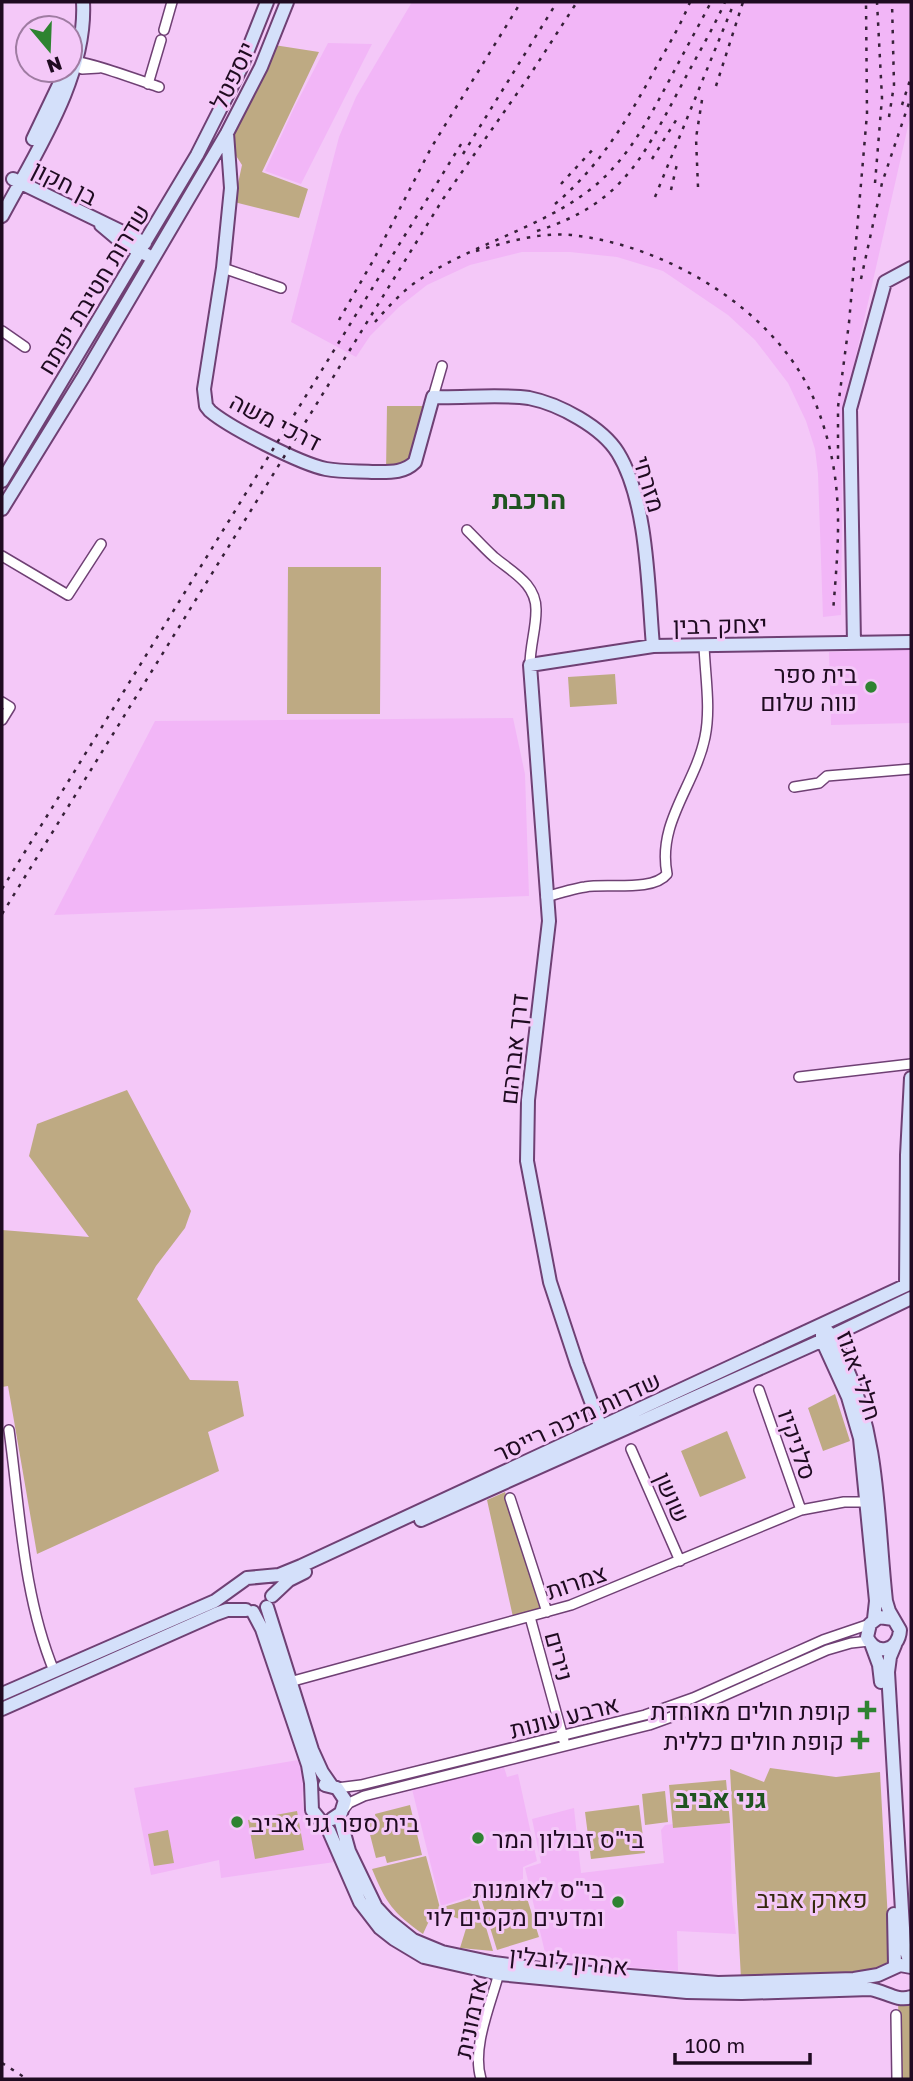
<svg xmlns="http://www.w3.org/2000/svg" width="913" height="2081" font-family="'Golos Text',Heebo,sans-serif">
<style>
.built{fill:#f2b6f7}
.green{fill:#beaa83}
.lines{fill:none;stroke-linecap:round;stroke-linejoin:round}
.street-casing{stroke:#6f4074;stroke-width:12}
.secondary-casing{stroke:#6f4074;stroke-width:16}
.street{stroke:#fff;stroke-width:9}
.secondary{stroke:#d4e0fa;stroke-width:12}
.rail{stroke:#372039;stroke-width:2.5;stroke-dasharray:3.5 7;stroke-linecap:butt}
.poi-dot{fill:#2e8331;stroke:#f4c8f8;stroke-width:2.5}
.labels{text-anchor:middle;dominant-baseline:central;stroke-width:6;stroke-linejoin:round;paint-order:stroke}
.street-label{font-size:24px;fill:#1f0b21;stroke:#f4c8f8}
.poi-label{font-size:24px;fill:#1f0b21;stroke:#f4c8f8;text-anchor:end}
.park-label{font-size:24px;fill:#34280d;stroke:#f4c8f8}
.neighbourhood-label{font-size:26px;font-weight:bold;fill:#1f5420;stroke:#f4c8f8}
</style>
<rect width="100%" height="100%" fill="#f4c8f8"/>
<path class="built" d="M412,2H911V113L855,360L843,429L841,615L823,617L818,474L815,449L806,421L788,383L755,340L728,315L663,271L617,257L570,252H522L470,265L427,285L399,307L370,336L356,357L291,322L339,137L356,97Z
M328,43L372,44L301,184L265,171L294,108Z
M911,649V723L831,725L829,652Z
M513,718L525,774L529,896L54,915L155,721Z
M298,1760L304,1780L302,1799L305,1816L314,1828L323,1834L335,1862L221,1878L219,1860L151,1875L134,1788Z
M504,1767L507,1777L518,1774L537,1861L523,1867V1879L441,1906L412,1789Z
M574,1808L581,1873L664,1863L661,1830L665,1825L673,1824L674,1828L730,1823L732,1901L736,1934L677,1931L678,1971L547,1961L525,1868L541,1863L532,1819Z"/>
<path class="green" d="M274,45L319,52L262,172L308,189L299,218L234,202L242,165L233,151L230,138Z
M387,406H431L419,455L386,472Z
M288,567H381L380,714H287Z
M615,674L617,704L570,707L568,677Z
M127,1090L191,1211L185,1228L156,1266L137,1299L190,1380L238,1381L244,1416L208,1432L219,1471L37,1554L8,1386L2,1387V1230L89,1237L29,1156L37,1124Z
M835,1394L850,1441L823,1451L808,1408Z
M727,1431L746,1478L700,1497L681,1451Z
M505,1492L543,1609L513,1617L487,1500Z
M770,1768L836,1777L880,1772L890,1958L885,1967L864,1973L741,1979L730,1769L764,1782Z
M726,1780L730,1823L673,1828L669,1785Z
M665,1791L668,1822L645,1825L642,1794Z
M410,1805L422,1855L387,1863L385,1856L376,1858L367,1823L376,1820L375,1814Z
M639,1805L645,1853L591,1859L585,1812Z
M297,1811L304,1850L255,1859L248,1820Z
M168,1830L174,1863L154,1866L148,1834Z
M426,1856L440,1908L477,1897L493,1951L460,1948L468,1922L434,1910L423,1934C393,1913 386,1903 372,1869Z
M522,1882L539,1937L497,1950L480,1895Z
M911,2001V2079H901L898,2003Z"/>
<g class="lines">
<defs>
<path id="street" d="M164,30L172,2
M72,61C81,59 144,82 159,87
M71,64L82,69L99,68
M148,84L161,40
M223,268L281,288
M2,331L25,347
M433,397L442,366
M467,530C476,539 485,549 494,557C512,572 537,584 536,611C536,629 530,646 530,665
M2,556L68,595L101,544
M2,702L10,707L2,720
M794,787L819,783L827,776L911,769
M546,897C559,893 572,889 585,887C606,883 653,892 667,874C657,822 695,786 705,737C711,708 705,675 704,645
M799,1077L911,1064
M759,1390L801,1510
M9,1430C20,1510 23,1596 54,1671
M631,1449L680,1561
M510,1498L547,1612
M530,1617L564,1741
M286,1683L571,1605L801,1510L844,1502H872
M337,1788L361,1785L645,1715L693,1698L823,1640L870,1624
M344,1809L349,1803L364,1796L649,1725L696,1708L827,1650L851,1643L869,1641
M896,2015L897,2079
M481,2079C471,2046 492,2002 500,1969"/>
<path id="secondary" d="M227,133L231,188L223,268L204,389L206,406L210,411C230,428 301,464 326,469C342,472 359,471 375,472C390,472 404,473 415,462L433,397C461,398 503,394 529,398C559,404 602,427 618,453C648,502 648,590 653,646
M33,139L66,70
M13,179L145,243
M2,216C36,152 87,76 83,2
M101,225L120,241L147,255
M2,481L197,155L240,70L267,2
M2,509L84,376L227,133L261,67L287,2
M854,643L850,409L885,282L911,268
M906,1285L907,1155L911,1078
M827,1331C836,1339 840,1352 845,1364C880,1441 877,1519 886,1601L889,1611L900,1630C899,1651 876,1657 867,1637L870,1624L879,1617L893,1619
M822,1333V1340L848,1397L860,1438L876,1601L874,1619
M601,1428L577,1364L550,1282L527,1161L528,1100L549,921L530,665L653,646L911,642
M421,1520L832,1336L911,1298
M272,1596L289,1580L305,1572
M267,1607L312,1750L322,1772L331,1785
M253,1612L262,1629L308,1765L311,1783L312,1810L329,1831L360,1902L380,1928L394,1939L424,1957L499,1974L687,1992L742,1993L870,1989C885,1991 897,2002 911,1997
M895,1645L890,1657L888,1672L904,1945L911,1966
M872,1646L879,1665L881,1682
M2,1694L215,1601L247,1578L279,1575L301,1566L911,1283
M2,1709L216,1614L227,1610H246
M325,1785L337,1788L345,1800L341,1813L332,1819
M339,1815L349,1851L376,1907L388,1920L413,1940L442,1952L494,1963L541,1969L718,1983L854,1979L878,1975L900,1965L911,1967
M894,1914L895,1966"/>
</defs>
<use href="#street" class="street-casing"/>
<use href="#secondary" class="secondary-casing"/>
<use href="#street" class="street"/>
<use href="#secondary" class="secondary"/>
<path class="rail" d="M716,86L743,2
M902,105L911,77
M889,117L894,85L892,2
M463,154L557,2
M652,159L678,117
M875,183L882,98L877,2
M561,184L596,146
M698,187L696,138L702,100
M671,190L677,164
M655,197L732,8
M555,204C602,165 632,112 660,60C671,41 682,22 690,2
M537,231C621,204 641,161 680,88C695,59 712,31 725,2
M476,251C507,242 539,232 571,235C668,245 782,313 817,407C845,481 839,536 833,612
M861,279L882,183L911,97
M339,320L374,259L431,148L521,2
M375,322C389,306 404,289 422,278C474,244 537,229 587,192C627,162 648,120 671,77C684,52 698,27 711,2
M838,459V407L849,323L867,114L866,2
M2,889L463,141
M2,914L443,199L530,75L577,2
M2,2063L27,2079"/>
</g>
<g class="poi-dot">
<circle cx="871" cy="687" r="7"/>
<path d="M863.5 1699.5h7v7h7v7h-7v7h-7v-7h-7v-7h7z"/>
<path d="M856.5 1729.5h7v7h7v7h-7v7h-7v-7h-7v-7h7z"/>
<circle cx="237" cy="1822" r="7"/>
<circle cx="478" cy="1838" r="7"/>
<circle cx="618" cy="1902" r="7"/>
</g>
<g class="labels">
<g class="street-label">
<text transform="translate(232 75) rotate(-64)">יוספטל</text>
<text transform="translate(65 182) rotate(27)">בן חקון</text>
<text transform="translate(93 289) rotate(-59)">שדרות חטיבת יפתח</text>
<text transform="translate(276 421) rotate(27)">דרכי משה</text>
<text transform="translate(650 484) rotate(73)">מזרחי</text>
<text transform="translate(720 624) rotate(-1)">יצחק רבין</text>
<text transform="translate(513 1049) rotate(-84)">דרך אברהם</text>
<text transform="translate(860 1375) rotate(71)">חללי אגוז</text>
<text transform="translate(577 1416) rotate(-25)">שדרות מיכה רייסר</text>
<text transform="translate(798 1444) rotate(71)">סלניקיו</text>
<text transform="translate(673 1497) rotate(66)">שושן</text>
<text transform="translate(576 1581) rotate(-19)">צמרות</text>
<text transform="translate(560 1656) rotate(75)">נירים</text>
<text transform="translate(564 1716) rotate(-14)">ארבע עונות</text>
<text transform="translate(569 1960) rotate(6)">אהרון לובלין</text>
<text transform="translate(470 2018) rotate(-78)">אדמונית</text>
</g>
<g class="poi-label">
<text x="857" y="673">בית ספר<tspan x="857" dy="28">נווה שלום</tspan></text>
<text x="851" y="1710">קופת חולים מאוחדת</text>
<text x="844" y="1740">קופת חולים כללית</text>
<text x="251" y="1822" text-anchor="start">בית ספר גני אביב</text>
<text x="492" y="1838" text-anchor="start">בי"ס זבולון המר</text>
<text x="604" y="1888">בי"ס לאומנות<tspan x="604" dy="28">ומדעים מקסים לוי</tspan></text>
</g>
<g class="park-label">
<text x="812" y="1898">פארק אביב</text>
</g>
<g class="neighbourhood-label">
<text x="529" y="499">הרכבת</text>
<text x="721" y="1798">גני אביב</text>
</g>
</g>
<rect width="913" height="2081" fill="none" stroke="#1f0b21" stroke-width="7"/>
<g transform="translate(49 49) rotate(161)"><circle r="33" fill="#f4c8f8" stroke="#9f7ca2" stroke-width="2"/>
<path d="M0-5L12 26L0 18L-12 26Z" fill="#2e8331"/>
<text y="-10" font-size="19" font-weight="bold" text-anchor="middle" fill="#1f0b21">N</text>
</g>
<path d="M675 2053v10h135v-10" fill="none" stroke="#1f0b21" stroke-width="3.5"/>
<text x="685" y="2053" font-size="21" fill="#1f0b21" stroke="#f4c8f8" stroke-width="5" paint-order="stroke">100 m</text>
</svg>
